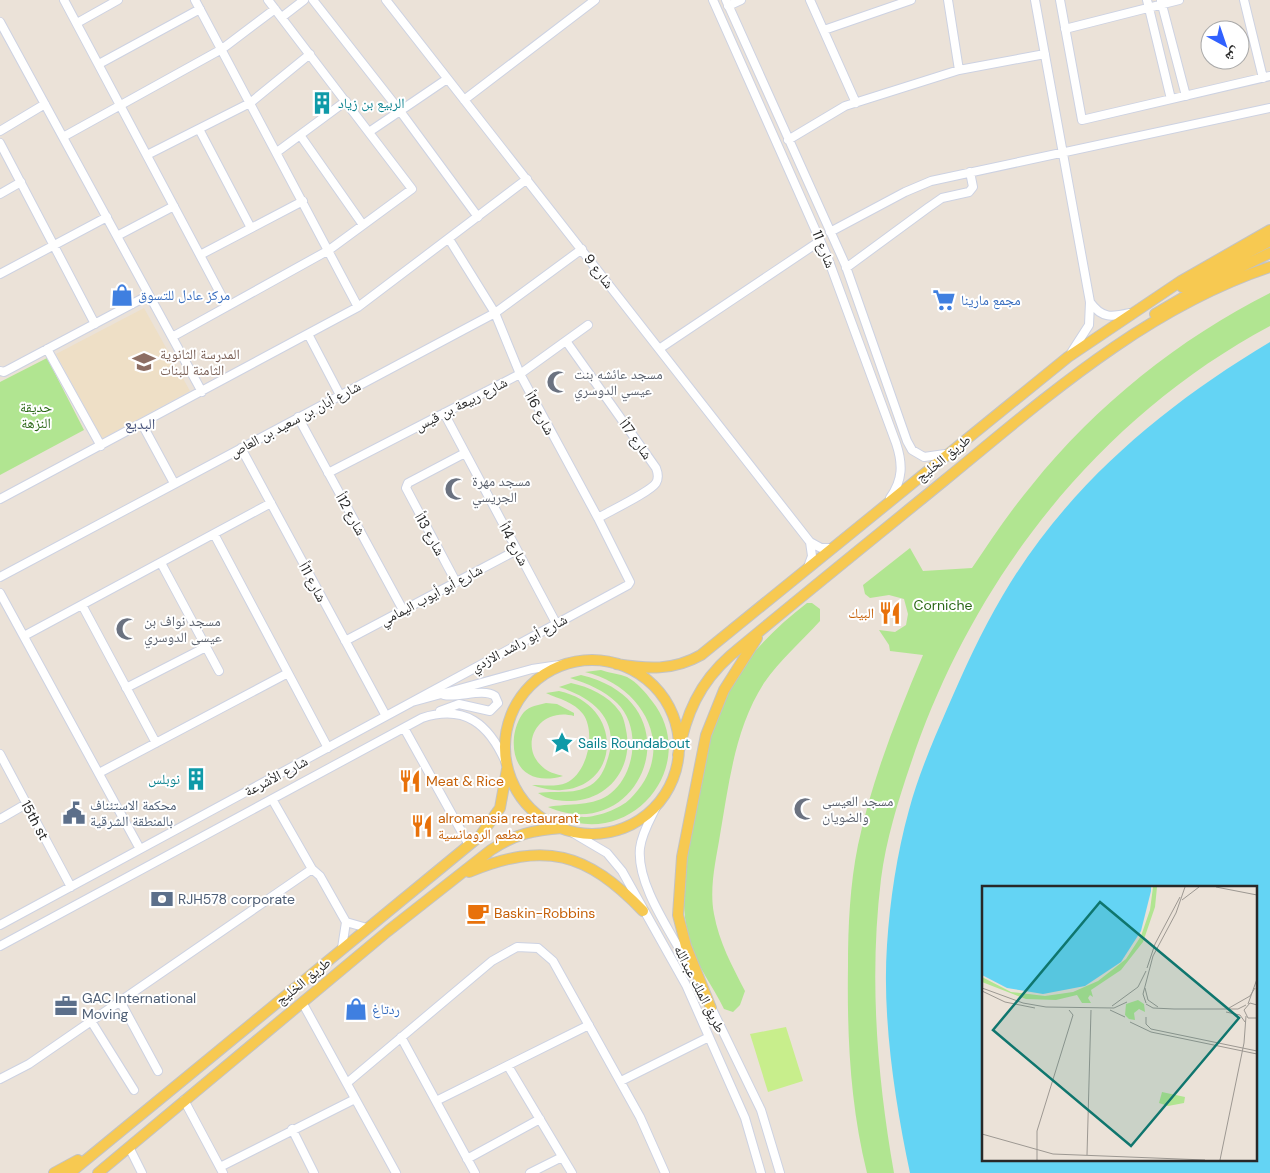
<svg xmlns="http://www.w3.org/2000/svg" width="1270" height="1173" font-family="'DM Sans','Noto Naskh Arabic',sans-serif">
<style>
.education{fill:#eedfc6}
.green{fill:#b1e591}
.pitch{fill:#c8ee8c}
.water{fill:#64d4f4;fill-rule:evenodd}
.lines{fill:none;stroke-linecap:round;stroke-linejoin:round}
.minor-casing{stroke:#cdd2e2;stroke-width:10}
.major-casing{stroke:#c3c3c3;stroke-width:12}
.minor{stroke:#fff;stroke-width:8}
.major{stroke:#f7c951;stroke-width:10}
.labels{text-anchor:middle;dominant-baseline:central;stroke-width:4;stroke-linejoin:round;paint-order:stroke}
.culture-label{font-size:14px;fill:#0d838f;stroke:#fff;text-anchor:start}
.street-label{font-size:14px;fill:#282828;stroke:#fff}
.shop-label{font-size:14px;fill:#366cbe;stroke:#fff;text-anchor:start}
.education-label{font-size:14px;fill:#785e54;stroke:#fff;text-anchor:start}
.worship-label{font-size:14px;fill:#5b616d;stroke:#fff;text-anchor:start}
.park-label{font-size:14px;fill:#2a6716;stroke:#fff}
.food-label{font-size:14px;fill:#c56008;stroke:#fff;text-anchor:start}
.service-label{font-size:14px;fill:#4e5e75;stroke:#fff;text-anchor:start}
.neighbourhood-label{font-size:15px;fill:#46527a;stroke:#fff}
.inset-road{fill:none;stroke:#9d9892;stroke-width:1}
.view{fill:#0f766e;fill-opacity:0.15;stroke:#0f766e;stroke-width:2.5}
.inset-edge{fill:none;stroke:#282828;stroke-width:2.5}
</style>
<rect width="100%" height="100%" fill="#ebe2d8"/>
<path class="education" d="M144,308L190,391L102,439L56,354Z"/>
<path class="green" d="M1270,293V326C1098,418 972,580 911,763C898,801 886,840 881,879C869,978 877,1076 894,1173H867C850,1104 847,1036 848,966C848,926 850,884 858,845C872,779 897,717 923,655L890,651L889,645L879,630L895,632L906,625L908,614L904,599L889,595L870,598L865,594L863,585L910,548L923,571L972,568C991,540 1010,511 1032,485C1095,406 1180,338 1270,293Z
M47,358L84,430L0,475V382Z
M807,603H812L820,609V621C801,642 780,660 764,683C735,728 729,783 720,835C716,860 709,888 714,914C719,942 732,966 745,991L740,1005L733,1012L724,1009C713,986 697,967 690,942C677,897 687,851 695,806C703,761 712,713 738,673C757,646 781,623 807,603Z
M601,670C609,673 620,674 627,677C637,682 646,693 652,701C701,763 634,848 561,818C569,815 576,817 584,817C597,817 620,809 630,799C679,751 645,686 585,672Z
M581,675C699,703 642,848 548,807C569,803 594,807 611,793C636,773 641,726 617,703C604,690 588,684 570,678Z
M571,683C589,687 608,695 620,712C623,716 625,724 626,730C634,767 609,800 571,801C559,801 548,800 538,793C554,790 571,795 587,787C597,783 603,773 606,764C622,723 597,699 559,687Z
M559,691C624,705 621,786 562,790C552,791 541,788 532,785C542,785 557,787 566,783C588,773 596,732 583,714C574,702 559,699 546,693Z
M546,703L557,704L574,713V716C538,706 516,747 545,769C550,773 557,774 563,776C532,785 511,770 514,737C515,729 518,719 524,712C530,706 538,705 546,703Z"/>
<path class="pitch" d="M786,1027L803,1081L768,1092L750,1034Z"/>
<path class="water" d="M1270,342V1173H910C895,1102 882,1018 887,945C890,900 897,853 909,810C918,776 933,741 947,709C964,670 981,632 1003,595C1067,486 1163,406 1270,342ZM984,887H1256V1159H984Z"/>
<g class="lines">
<defs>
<path id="minor" d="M64,0L227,306
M195,0L358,307
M313,0L400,111L478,217
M386,0L810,542L821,548H833
M713,0L827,256L896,443C903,464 903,480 890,498
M726,0L845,264L907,441L912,450L924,457L945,454
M810,0L856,103
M948,0L959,70
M1035,0L1090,302L1089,325L1071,353
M1060,0L1082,120L1270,76
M1147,0L1171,99
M1244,0L1263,78
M1161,1L1186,96
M728,6L741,0
M282,17L304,0
M0,22L202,392
M77,23L118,0
M1065,29L1179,0
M824,30L911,0
M99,64L200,9
M464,100L595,0
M199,129L251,228
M0,131L45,104
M369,132L447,79
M300,135L363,225
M63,137L222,49L275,9
M788,140L845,106L959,70L1045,54
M0,143L95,324
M277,152L346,101
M147,155L250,103L310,54
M0,194L21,182
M830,232L905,192L931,181L1270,108
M117,236L174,206
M200,255L303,201
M846,268L929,207L942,198L969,192L973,187L970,172
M0,274L107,217
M1090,302C1102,319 1112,317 1130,313
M308,334L340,395
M172,337L329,250L412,189L268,0
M566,341L656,468C658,473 659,478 656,483C650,492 610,511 598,518
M47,349L101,446
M659,349L820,241
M0,371L4,372L149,295
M444,413L556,623
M298,417L403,610
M142,424L174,483
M241,448L386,716
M328,473L520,374L588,325
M0,499L358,307L527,179
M214,534L328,748
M161,563L219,671
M808,567L812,556L810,542
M0,577L495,313L582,249
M456,582L406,488L408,483L465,453
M0,593L140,849
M82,605L156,743
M24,636L271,503
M345,641L517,550
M126,688L206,647
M412,702L628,585L630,582L598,518L520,374L495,313L449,239
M440,711L459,704L490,711L498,703L495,696C483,688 459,698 444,695
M404,728L469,845
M0,754L71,887
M99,773L288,673
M657,805C651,818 642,832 640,848C636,886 674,936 691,970
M0,819L26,804
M568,830L607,853L622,871L686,985L745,1118L761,1173
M312,869L320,876L346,922L342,948
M346,922L367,928
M0,925L412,702L532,669L566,664
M0,946L422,718C465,704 489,724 506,763
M120,1001L158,1071
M302,1002L396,1173
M710,1005L761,1110L780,1173
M91,1021L134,1090
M401,1037L475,1173
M508,1066L572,1173
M0,1079L29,1064L312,869L272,799
M621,1081L709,1037
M347,1083L492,961L517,947L538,948L553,961L640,1117L665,1173
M184,1100L223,1173
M436,1101L589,1025
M292,1129L314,1173
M129,1147L142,1173
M467,1159L540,1119
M220,1167L355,1099
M530,1173L562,1157"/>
<path id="major" d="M1182,287L1270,241
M1155,314L1208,283L1270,253
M505 747a87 87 0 1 1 174 0a87 87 0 1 1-174 0Z
M616,664C647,669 673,671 701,655L1068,357L1181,281L1270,230
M678,755C686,714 699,683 731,655C802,596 874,538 945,480C1045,398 1146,308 1270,267
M469,872C545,841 586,852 643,911
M711,1008L686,946L678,915L682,857L706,735L724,690L757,638
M54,1173L78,1160
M70,1173L480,836L500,808L507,769
M98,1173L388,931L491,850C515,834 534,830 562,828"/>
</defs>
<use href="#minor" class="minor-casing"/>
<use href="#major" class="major-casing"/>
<use href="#minor" class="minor"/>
<use href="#major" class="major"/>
</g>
<defs>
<symbol id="building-bare" viewBox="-9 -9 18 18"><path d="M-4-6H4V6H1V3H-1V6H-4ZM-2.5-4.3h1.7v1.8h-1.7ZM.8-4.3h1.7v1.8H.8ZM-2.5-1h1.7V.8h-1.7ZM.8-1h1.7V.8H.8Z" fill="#0f9aa8" stroke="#fff" stroke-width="2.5" paint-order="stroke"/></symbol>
<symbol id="shop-bare" viewBox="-9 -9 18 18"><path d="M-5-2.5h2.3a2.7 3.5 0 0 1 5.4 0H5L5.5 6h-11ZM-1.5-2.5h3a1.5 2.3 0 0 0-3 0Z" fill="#3f7fe0" stroke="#fff" stroke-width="2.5" paint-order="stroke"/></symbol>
<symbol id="supermarket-bare" viewBox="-9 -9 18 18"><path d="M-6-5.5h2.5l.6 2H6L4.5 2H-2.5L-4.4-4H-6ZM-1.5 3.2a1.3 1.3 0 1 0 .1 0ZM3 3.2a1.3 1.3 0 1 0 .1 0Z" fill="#3f7fe0" stroke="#fff" stroke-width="2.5" paint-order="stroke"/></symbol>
<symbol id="school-bare" viewBox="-9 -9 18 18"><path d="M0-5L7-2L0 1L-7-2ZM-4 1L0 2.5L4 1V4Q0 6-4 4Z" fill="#8d6e63" stroke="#fff" stroke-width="2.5" paint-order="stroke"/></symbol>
<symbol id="mosque-bare" viewBox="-9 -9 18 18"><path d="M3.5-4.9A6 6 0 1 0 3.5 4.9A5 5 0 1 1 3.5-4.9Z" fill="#6b7280" stroke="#fff" stroke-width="2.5" paint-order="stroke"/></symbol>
<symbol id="restaurant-bare" viewBox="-9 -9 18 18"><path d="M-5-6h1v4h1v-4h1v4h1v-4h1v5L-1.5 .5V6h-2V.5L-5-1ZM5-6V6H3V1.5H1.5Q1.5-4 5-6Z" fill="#e8710a" stroke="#fff" stroke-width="2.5" paint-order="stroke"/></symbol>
<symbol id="sight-bare" viewBox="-9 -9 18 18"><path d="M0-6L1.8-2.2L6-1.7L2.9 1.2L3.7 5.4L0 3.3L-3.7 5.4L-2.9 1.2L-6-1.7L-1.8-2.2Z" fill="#0f9aa8" stroke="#fff" stroke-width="2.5" paint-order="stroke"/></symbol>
<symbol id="civic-bare" viewBox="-9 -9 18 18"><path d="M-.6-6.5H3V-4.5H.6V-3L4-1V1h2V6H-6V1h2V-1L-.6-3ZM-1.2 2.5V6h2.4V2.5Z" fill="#5c6f8a" stroke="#fff" stroke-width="2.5" paint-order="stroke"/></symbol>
<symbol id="bank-bare" viewBox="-9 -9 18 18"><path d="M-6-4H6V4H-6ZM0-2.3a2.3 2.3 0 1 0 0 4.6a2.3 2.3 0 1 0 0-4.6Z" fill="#5c6f8a" stroke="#fff" stroke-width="2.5" paint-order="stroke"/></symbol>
<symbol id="cafe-bare" viewBox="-9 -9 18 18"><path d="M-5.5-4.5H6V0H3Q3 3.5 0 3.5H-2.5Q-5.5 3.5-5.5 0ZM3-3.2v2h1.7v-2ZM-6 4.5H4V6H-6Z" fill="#e8710a" stroke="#fff" stroke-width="2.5" paint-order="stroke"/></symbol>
<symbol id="office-bare" viewBox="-9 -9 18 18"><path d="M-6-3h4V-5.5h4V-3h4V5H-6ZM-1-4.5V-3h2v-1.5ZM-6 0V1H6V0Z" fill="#5c6f8a" stroke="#fff" stroke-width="2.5" paint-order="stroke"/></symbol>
</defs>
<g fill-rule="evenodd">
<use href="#building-bare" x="306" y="87" width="32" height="32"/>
<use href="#shop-bare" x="106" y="279" width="32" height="32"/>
<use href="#supermarket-bare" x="928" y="284" width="32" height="32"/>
<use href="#school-bare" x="128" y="346" width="32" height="32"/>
<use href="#mosque-bare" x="542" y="366" width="32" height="32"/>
<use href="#mosque-bare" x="440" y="473" width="32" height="32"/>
<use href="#restaurant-bare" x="874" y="597" width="32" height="32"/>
<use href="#mosque-bare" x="111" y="613" width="32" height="32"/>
<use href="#sight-bare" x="546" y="727" width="32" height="32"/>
<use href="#building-bare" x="180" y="763" width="32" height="32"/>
<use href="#restaurant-bare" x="394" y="765" width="32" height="32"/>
<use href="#mosque-bare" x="789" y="793" width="32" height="32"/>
<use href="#civic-bare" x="58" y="797" width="32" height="32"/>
<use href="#restaurant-bare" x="406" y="810" width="32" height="32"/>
<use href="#bank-bare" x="146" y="883" width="32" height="32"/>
<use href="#cafe-bare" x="462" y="897" width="32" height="32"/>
<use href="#office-bare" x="50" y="990" width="32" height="32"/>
<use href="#shop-bare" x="340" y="993" width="32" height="32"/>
</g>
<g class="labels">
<g class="culture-label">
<text x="338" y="103">الربيع بن زياد</text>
<text x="578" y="743">Sails Roundabout</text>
<text x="180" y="779" text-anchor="end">نوبلس</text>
</g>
<g class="street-label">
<text transform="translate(824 249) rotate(68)">شارع 11</text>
<text transform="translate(599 271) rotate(53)">شارع 9</text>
<text transform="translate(461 404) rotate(-27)">شارع ربيعة بن قيس</text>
<text transform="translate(540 413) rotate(62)">شارع 16أ</text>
<text transform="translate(295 419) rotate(-28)">شارع أبان بن سعيد بن العاص</text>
<text transform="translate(636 439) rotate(55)">شارع 17أ</text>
<text transform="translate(943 458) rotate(-39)">طريق الخليج</text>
<text transform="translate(351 514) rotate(61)">شارع 12أ</text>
<text transform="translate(430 534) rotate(61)">شارع 13أ</text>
<text transform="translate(514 544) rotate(62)">شارع 14أ</text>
<text transform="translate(313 582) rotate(62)">شارع 11أ</text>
<text transform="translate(431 595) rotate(-28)">شارع أبو أيوب اليمامي</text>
<text transform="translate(519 643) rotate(-28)">شارع أبو راشد الازدي</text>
<text transform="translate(276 776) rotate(-28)">شارع الأشرعة</text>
<text transform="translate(35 820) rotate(62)">15th st</text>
<text transform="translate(303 981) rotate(-39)">طريق الخليج</text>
<text transform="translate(700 989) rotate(63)">طريق الملك عبدالله</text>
</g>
<g class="shop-label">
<text x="138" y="295">مركز عادل للتسوق</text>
<text x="961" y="300">مجمع مارينا</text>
<text x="372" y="1009">ردتاغ</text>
</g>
<g class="education-label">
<text x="160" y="354">المدرسة الثانوية<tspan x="160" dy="16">الثامنة للبنات</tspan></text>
</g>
<g class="worship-label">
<text x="574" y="374">مسجد عائشه بنت<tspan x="574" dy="16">عيسي الدوسري</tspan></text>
<text x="472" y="481">مسجد مهرة<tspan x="472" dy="16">الجريسي</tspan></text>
<text x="144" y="621">مسجد نواف بن<tspan x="144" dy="16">عيسى الدوسري</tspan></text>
<text x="822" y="801">مسجد العيسى<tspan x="822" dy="16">والضويان</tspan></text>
</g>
<g class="park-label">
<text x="36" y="407">حديقة<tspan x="36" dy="16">النزهة</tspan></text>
<text x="943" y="605">Corniche</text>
</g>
<g class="food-label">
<text x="874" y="613" text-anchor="end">البيك</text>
<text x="426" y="781">Meat &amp; Rice</text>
<text x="438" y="818">alromansia restaurant<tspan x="438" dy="16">مطعم الرومانسية</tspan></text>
<text x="494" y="913">Baskin-Robbins</text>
</g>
<g class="service-label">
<text x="90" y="805">محكمة الاستئناف<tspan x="90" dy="16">بالمنطقة الشرقية</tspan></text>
<text x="178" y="899">RJH578 corporate</text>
<text x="82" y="998">GAC International<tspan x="82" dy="16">Moving</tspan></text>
</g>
<g class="neighbourhood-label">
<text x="140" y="424">البديع</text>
</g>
</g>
<g transform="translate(982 886)">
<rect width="275" height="275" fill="#ebe2d8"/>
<path d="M171,1H175L173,21L161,56L139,84L109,104L111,111L108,109L106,112L109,117H100L95,109L74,114L44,113L0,96V91L29,106L63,110L91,106L116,95L144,73L159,50L168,24ZM156,114L162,118L163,126L157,123L152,127L153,134L147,133L143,129L144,118ZM180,206L203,211L202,217L186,220L177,217Z" fill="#b1e591"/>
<path d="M0,1H169V5L159,45L139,76L103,100L61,108L25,102L0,89Z" fill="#64d4f4"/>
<path class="inset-road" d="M234,1L275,9M200,14L217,1M165,82L173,58L198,11M0,102L41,117L64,121L132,122L145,116M163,102L166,114L176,121M0,105L23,116L53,122M164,117L161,108L171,70L194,27L203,1M164,118L171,122L192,123H256L264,119M266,118L275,93M130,120L156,101L164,85M247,122L268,110L273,102M128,124L143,131M244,126L258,129L263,136M164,131V138L169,143L275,165M274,132H266L262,124L268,117L275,119M148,136L169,146L275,168M0,248L71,268L223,274M105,269L109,124M55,274V245L91,129L87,124M238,274L262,157L264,130"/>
<path class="view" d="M118,16L257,132L149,260L11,144Z"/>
<rect width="275" height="275" class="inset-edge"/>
</g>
<g transform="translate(1225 45) rotate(140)"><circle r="24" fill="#ffffff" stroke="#a9a9a9"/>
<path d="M0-4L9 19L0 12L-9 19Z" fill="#3161ff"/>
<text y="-8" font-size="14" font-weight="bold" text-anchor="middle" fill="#282828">ش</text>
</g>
</svg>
